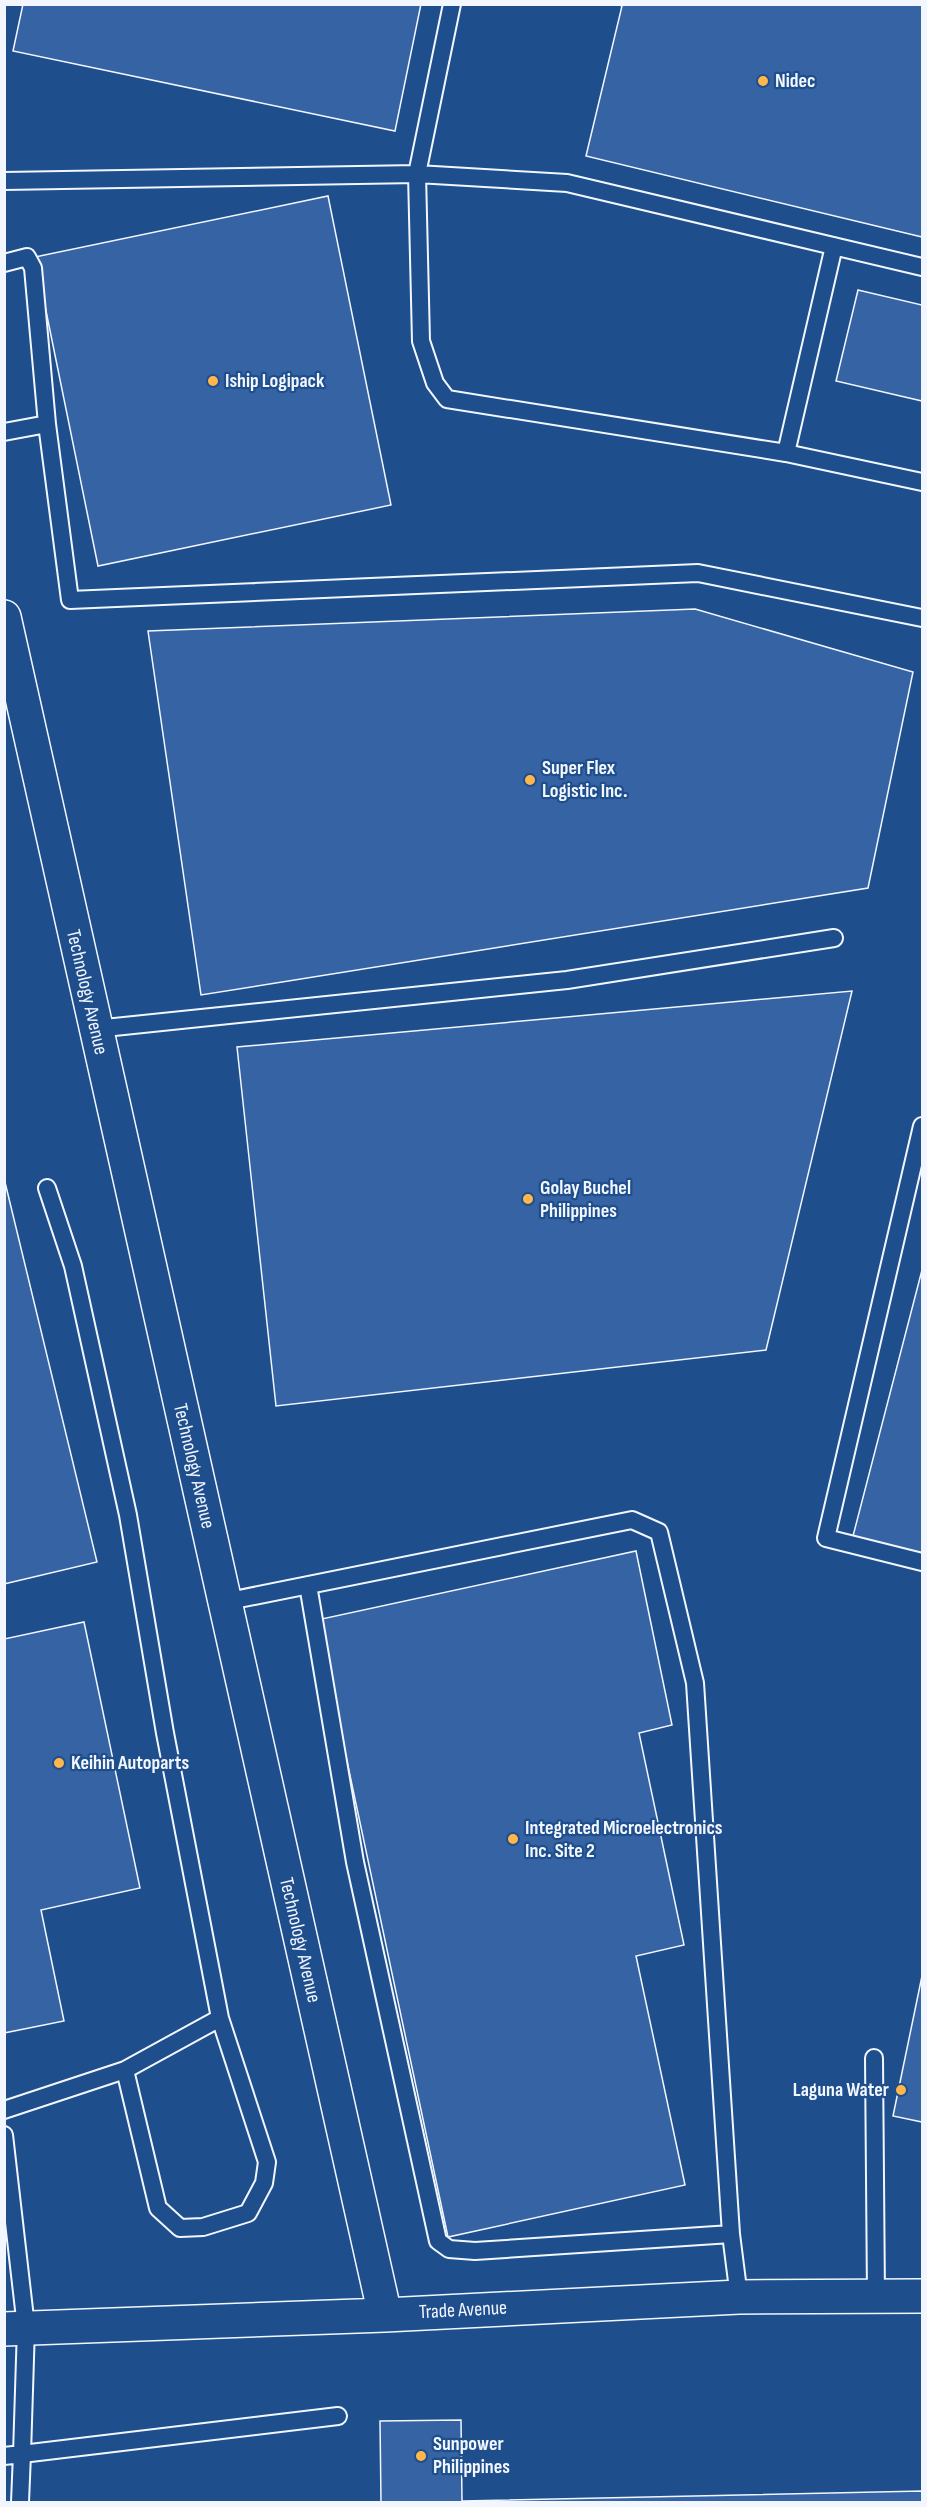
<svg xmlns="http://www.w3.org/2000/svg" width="927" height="2507" font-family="'Sofia Sans Condensed',sans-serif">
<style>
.building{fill:#3563a3;stroke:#f2f6ff;stroke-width:1.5}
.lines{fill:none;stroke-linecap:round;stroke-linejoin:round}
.service-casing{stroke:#f2f6ff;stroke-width:20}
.minor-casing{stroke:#f2f6ff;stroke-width:36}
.service{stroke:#1f4e8c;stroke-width:16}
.minor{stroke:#1f4e8c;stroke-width:33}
.poi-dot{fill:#ffb74d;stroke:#1f4e8c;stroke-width:2}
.labels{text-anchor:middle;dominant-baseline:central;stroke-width:4.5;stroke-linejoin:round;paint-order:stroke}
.poi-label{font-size:20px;font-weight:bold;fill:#f2f6ff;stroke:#1f4e8c;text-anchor:start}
.street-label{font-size:20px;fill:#f2f6ff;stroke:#1f4e8c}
</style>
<rect width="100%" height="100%" fill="#1f4e8c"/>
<path class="building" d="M23,4H421L395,131L13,51Z
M616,4H922V237L586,156L622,6Z
M328,196L391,505L98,566L35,257Z
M858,290L922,305V401L836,381Z
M695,609L913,672L868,888L201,995L148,631Z
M852,991L766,1350L276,1406L237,1047Z
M4,1178L97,1562L4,1584Z
M922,1270V1554L853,1536Z
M636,1551L672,1725L639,1733L684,1945L636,1956L685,2185L448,2237L317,1620Z
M84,1622L140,1888L41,1910L64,2021L4,2033V1639Z
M922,1976V2122L893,2116Z
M461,2420L462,2501L922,2491V2502H381L380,2421Z"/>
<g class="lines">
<defs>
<path id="service" d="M452,4L417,174L421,341L435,383L447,399L786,453L922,482
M4,181L417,174L567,183L922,267
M4,263L27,257L33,268L47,424
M4,432L47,424L70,600L698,573L922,618
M786,453L834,246
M95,1029L567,980L834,938
M922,1126L826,1538L922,1562
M47,1188L73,1266L128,1515L165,1733L220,2018L267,2162L264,2183L248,2213L203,2227L180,2228L158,2208L125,2070
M308,1585L355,1862L438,2241L449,2249L475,2251L731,2234
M224,1602L632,1520L659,1532L695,1683L731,2234L739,2297
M874,2058L876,2297
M4,2110L125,2070L220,2018
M4,2135L26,2327L22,2454L338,2416
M4,2456L22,2454L20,2502"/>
<path id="minor" d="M4,617L385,2315
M4,2329L385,2315L739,2297L922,2296"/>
</defs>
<use href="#service" class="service-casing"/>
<use href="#minor" class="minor-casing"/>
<use href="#service" class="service"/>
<use href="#minor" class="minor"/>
</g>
<g class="poi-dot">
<circle cx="763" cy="81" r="6"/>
<circle cx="213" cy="381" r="6"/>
<circle cx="530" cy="780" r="6"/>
<circle cx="528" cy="1199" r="6"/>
<circle cx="59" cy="1763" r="6"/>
<circle cx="513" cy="1839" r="6"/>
<circle cx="901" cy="2090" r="6"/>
<circle cx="421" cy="2456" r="6"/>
</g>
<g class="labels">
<g class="poi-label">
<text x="775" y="81">Nidec</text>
<text x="225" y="381">Iship Logipack</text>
<text x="542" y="768">Super Flex<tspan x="542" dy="23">Logistic Inc.</tspan></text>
<text x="540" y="1188">Golay Buchel<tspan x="540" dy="23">Philippines</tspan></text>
<text x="71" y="1763">Keihin Autoparts</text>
<text x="525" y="1828">Integrated Microelectronics<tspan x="525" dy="23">Inc. Site 2</tspan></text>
<text x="889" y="2090" text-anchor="end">Laguna Water</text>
<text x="433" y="2444">Sunpower<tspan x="433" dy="23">Philippines</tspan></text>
</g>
<g class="street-label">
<text transform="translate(87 992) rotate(77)">Technology Avenue</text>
<text transform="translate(194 1466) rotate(77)">Technology Avenue</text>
<text transform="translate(300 1940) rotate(77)">Technology Avenue</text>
<text transform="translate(463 2310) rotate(-3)">Trade Avenue</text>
</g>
</g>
<rect width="927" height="2507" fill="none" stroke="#f2f6ff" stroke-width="12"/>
</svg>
